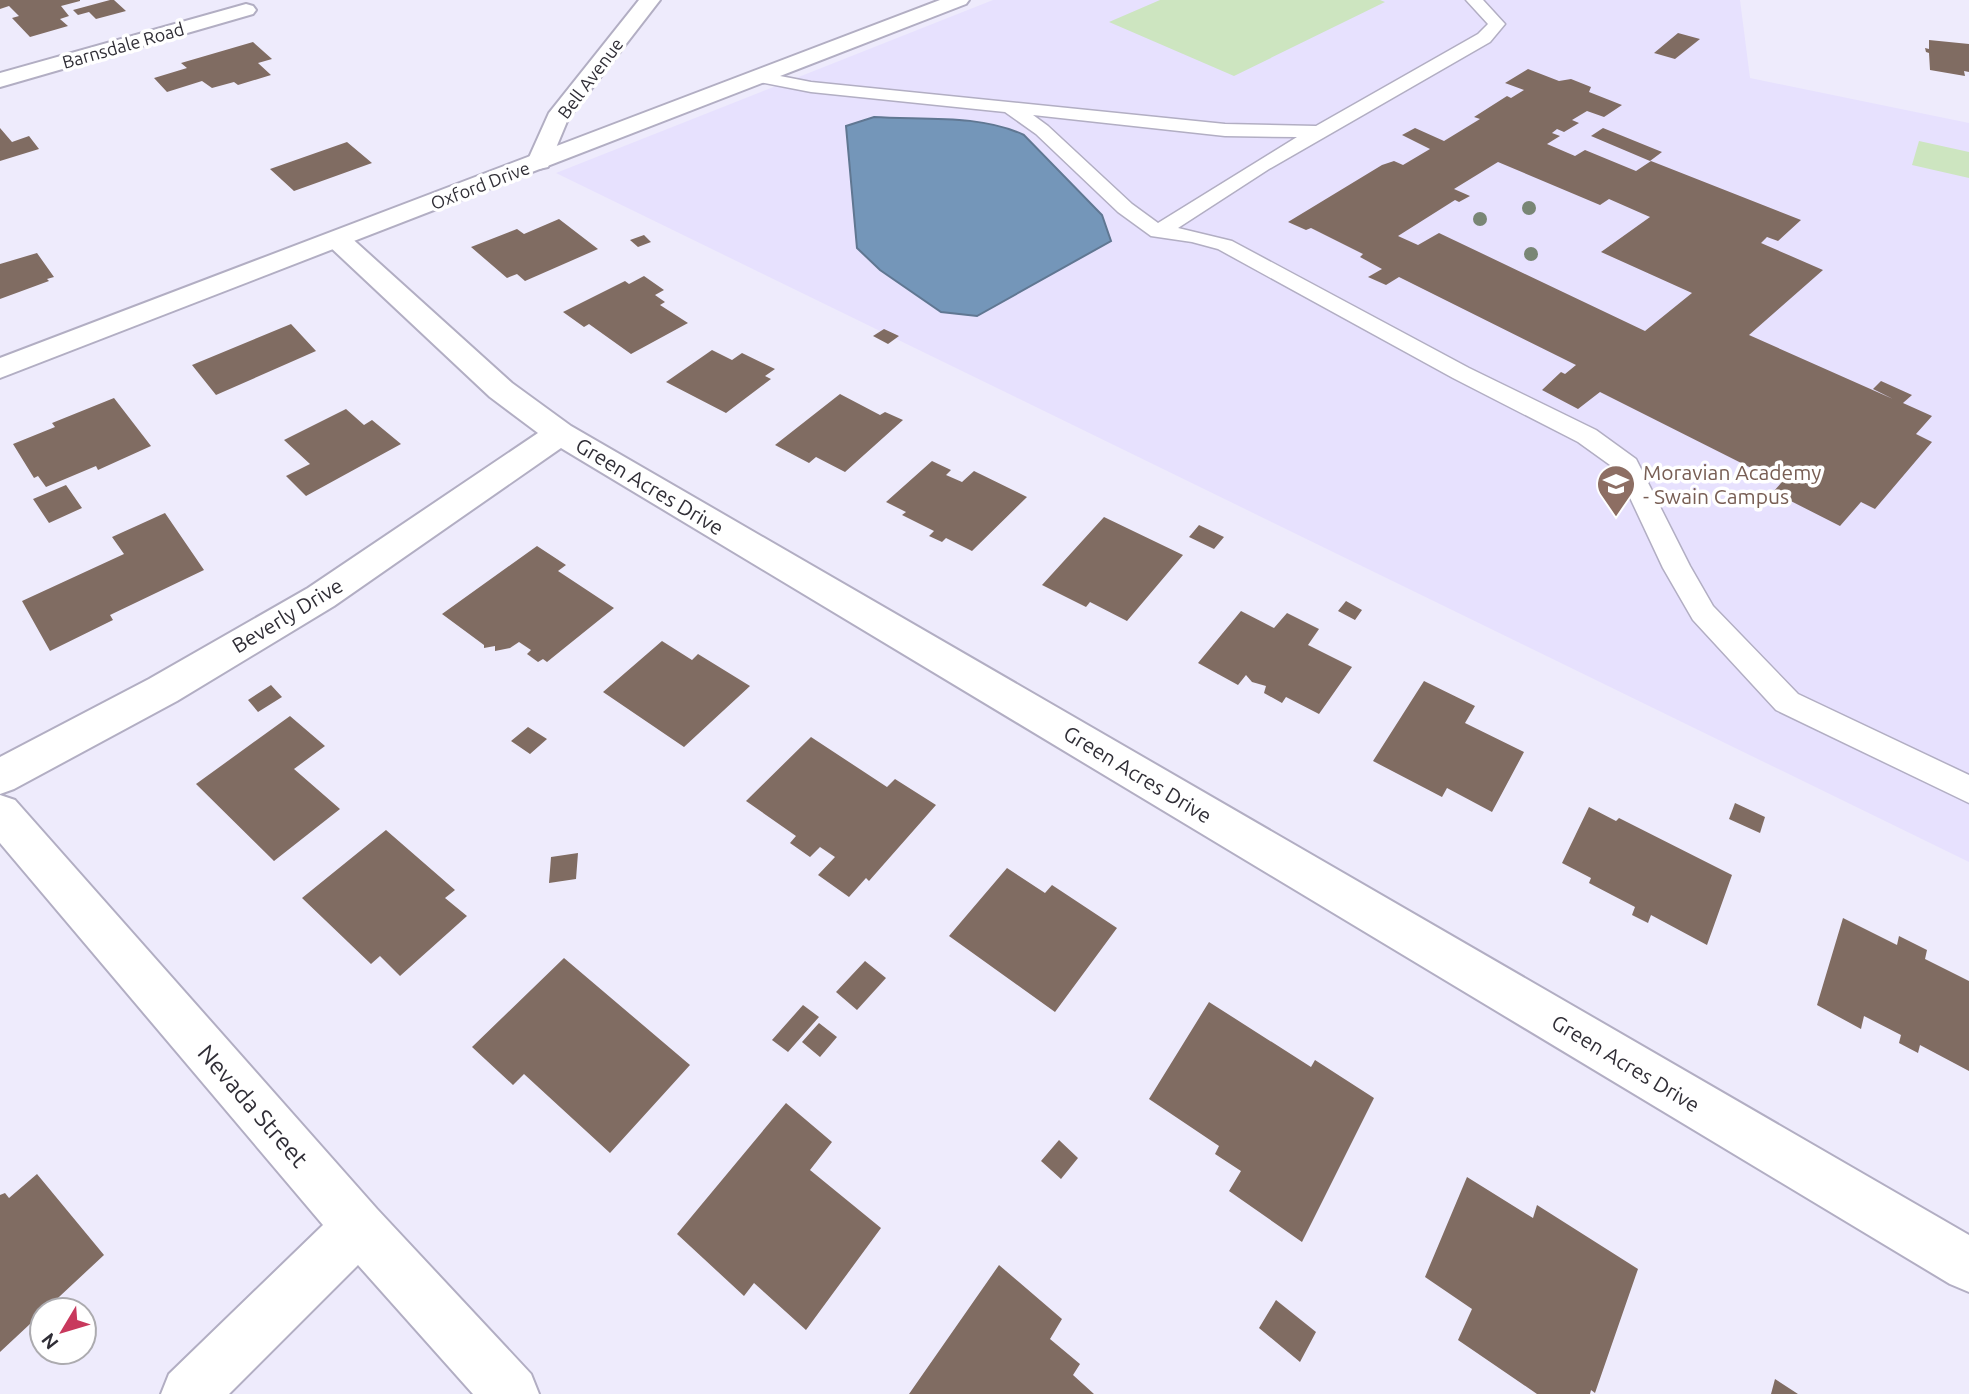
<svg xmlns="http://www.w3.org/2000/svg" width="1969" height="1394" font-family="Ubuntu,sans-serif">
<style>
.built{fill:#e7e1fe}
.green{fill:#cde5c0}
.water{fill:#7496b9;stroke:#607792;stroke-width:2}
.building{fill:#806c62;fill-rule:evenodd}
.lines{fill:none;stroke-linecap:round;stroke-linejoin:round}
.lane-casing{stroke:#b2aec3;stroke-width:3}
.street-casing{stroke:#b2aec3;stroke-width:4}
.secondary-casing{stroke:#b2aec3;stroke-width:4}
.lane{fill:#fff;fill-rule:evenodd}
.street{fill:#fff;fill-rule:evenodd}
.secondary{fill:#fff;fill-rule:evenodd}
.tree{fill:#798675}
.labels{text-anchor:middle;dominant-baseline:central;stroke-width:7;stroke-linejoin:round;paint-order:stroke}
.far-street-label{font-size:18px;fill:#302e36;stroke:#fff}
.education-label{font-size:21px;fill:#785e54;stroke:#fff;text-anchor:start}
.street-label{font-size:21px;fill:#302e36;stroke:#fff}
.near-street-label{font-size:24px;fill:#302e36;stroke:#fff}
</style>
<rect width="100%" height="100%" fill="#eeebfc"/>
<path class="built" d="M993,0H1740L1750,78L1969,123V862L556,173Z"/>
<path class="green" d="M1160,0H1380L1385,2L1234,76L1109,22Z
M1919,141L1969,152V178L1912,165Z"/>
<path class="water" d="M874,117C922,120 980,114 1024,135L1102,215L1111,241L977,316L941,312L880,270L857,248L846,126Z"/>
<path class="building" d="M0,0H80V1L61,6L69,16L60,19L68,26L30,37L12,18L19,16L9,6L0,9Z
M110,0H114L126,11L96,19L89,12L78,15L73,10Z
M1678,33L1700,39L1675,59L1654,53Z
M1929,40L1969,44V72L1964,71L1965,76L1930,70L1929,53L1926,52L1925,48L1929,49Z
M253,42L272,59L258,63L271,75L238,85L234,82L212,88L202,81L167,92L154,78L187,68L181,63Z
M1528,69L1559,81L1571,79L1591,87L1589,92L1622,105L1604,117L1587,111L1572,120L1579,123L1564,132L1557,129L1552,133L1560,136L1547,144L1575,156L1585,150L1636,171L1651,161L1801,220L1778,241L1767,237L1761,243L1823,270L1749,335L1893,399L1873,389L1881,381L1912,395L1903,403L1932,416L1916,434L1932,442L1875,509L1861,502L1840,526L1773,492L1781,483L1600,392L1578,409L1542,390L1561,372L1565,374L1576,365L1399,277L1386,285L1368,277L1382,269L1360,257L1363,254L1311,228L1306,230L1288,222L1382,165L1394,161L1403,165L1430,149L1402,135L1415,128L1444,141L1480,119L1474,117L1507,96L1511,98L1524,90L1505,83ZM1498,162L1600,205L1609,199L1650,217L1601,252L1692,293L1645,331L1439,233L1418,245L1398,236L1455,200L1459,202L1470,196L1454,189Z
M0,128L12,142L29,136L39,149L0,161Z
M1603,128L1662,152L1650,161L1591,136Z
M347,142L372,163L294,191L270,169Z
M559,219L598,249L525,281L517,274L507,278L471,247L517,229L524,234Z
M644,235L651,242L638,247L630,240Z
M37,253L54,277L47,279L49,281L0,299V264Z
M644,276L664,290L655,295L665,302L660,305L688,323L631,354L589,324L584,327L563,312L625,281L629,284Z
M291,324L316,351L216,395L192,365Z
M884,329L899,336L888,344L873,336Z
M712,350L732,360L742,353L775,369L765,376L771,379L726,413L666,382Z
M840,394L880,415L885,412L903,420L845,472L816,457L809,463L775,445Z
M114,398L151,446L98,470L96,466L46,487L38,476L34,478L13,444L55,427L52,423Z
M346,409L364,425L372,420L401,444L306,496L286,476L310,464L284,440Z
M932,461L951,470L946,475L962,482L974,471L1027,497L972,551L946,538L942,542L929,536L934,531L902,515L906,512L886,502Z
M66,485L82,508L49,523L33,499Z
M165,513L204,570L110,615L113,620L50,651L22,601L124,554L112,537Z
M1104,517L1183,555L1127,621L1090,602L1086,607L1042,585Z
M1199,525L1224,537L1214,549L1189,537Z
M537,546L566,565L558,571L614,608L547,662L543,659L538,662L527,654L531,650L519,642L510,648L495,651V646L484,648V645L442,614Z
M1346,601L1362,610L1355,620L1338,611Z
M1241,611L1274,628L1287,613L1319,629L1308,645L1352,667L1319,714L1286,697L1282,703L1264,693L1266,686L1252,682L1246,675L1238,685L1198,663Z
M662,641L692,660L698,654L750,686L684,747L603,692Z
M1424,681L1475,706L1465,723L1524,752L1492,812L1447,788L1442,797L1373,761Z
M271,685L282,697L258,712L248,700Z
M290,716L325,746L294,769L340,809L274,861L196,784Z
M528,727L547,739L530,754L511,741Z
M811,737L887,787L895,779L936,805L869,881L866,878L849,897L818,875L835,857L820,847L810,857L790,843L796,836L746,801Z
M1735,803L1765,817L1760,833L1729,819Z
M1589,807L1616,821L1619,818L1732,875L1707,945L1651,915L1648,923L1632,915L1635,907L1589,883L1591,878L1562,863Z
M386,830L455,890L445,898L467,916L400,976L380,956L371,964L302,898Z
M578,853L576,879L549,883L551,857Z
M1007,868L1045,893L1052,885L1117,928L1055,1012L949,936Z
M1843,918L1897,945L1899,936L1927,950L1925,959L1969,981V1071L1920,1045L1918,1053L1899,1043L1901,1035L1864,1016L1861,1029L1817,1005Z
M564,958L690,1065L610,1153L524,1074L513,1085L472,1047Z
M865,961L886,978L857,1010L836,992Z
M1209,1002L1311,1067L1315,1060L1374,1098L1302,1242L1229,1191L1241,1171L1215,1154L1219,1146L1149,1099Z
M803,1005L819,1017L788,1052L772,1040Z
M819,1023L837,1037L820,1057L802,1042Z
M786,1103L832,1142L810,1170L881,1228L806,1330L754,1283L744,1296L677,1234Z
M1059,1140L1078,1158L1061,1179L1041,1161Z
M37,1174L104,1255L0,1352V1195L5,1193L9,1198Z
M1467,1177L1533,1218L1537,1205L1638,1269L1595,1393L1591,1390L1590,1394H1537L1458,1340L1472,1309L1425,1277Z
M999,1265L1062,1319L1050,1339L1080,1364L1073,1375L1094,1394H909Z
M1276,1300L1316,1332L1300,1362L1259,1328Z
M1775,1379L1798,1394H1771Z"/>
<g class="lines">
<defs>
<path id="lane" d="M1466,0H1483L1505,24L1490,42L1269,169L1178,228L1232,241L1469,368L1596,430L1636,459L1690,566L1713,606L1798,694L1969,775V803L1776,710L1693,620L1663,568L1617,470L1578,442L1453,378L1218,249L1192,242L1151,236L1118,212L1036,134L1005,112L811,92L754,81L751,77L760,72L811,82L1225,124L1316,126L1478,34L1488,24ZM1033,115L1225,136L1297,137L1158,223L1132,204L1048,126Z"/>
<path id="street" d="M639,0H660L568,119L548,167L539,169L530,167L527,162L549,113Z
M246,4L253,6L256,10L253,14L0,87V73Z
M338,232L347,234L512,383L571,426L1969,1235V1292L1950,1284L561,448L334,606L177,701L14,789L0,794V757L149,679L308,588L538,433L490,397L329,246L325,240L329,234Z
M0,795L15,800L377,1209L531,1374L539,1394H473L358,1265L229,1394H161L169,1374L323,1225L0,843Z"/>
<path id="secondary" d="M940,0H969L966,4L0,378V358Z"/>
</defs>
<use href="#lane" class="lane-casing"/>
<use href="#street" class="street-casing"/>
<use href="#secondary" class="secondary-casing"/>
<use href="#lane" class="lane"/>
<use href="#street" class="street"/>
<use href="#secondary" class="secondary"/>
</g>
<g class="tree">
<circle cx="1529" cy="208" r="7"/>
<circle cx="1480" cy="219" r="7"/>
<circle cx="1531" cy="254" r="7"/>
</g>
<defs>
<symbol id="school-pin" viewBox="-11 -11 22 30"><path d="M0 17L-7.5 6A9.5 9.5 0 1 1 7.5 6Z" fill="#8d6e63" stroke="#fff"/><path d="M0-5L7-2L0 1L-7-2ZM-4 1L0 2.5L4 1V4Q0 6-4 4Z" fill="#fff"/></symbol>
</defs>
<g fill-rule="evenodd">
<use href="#school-pin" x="1594" y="462" width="44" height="60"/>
</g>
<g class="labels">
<g class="far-street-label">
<text transform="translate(123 45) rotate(-16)">Barnsdale Road</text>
<text transform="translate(590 78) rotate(-53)">Bell Avenue</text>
<text transform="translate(480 185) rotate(-21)">Oxford Drive</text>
</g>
<g class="education-label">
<text x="1643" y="472">Moravian Academy<tspan x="1643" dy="24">- Swain Campus</tspan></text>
</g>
<g class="street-label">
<text transform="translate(650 486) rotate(31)">Green Acres Drive</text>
<text transform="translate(287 615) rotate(-31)">Beverly Drive</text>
<text transform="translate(1138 774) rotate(31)">Green Acres Drive</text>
<text transform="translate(1626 1063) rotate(31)">Green Acres Drive</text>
</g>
<g class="near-street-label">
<text transform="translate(253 1106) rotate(49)">Nevada Street</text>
</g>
</g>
<g transform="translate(63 1331) rotate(232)"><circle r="33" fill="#ffffff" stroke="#acabaf" stroke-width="2"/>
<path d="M0-5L12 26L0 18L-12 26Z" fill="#c8395d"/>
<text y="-10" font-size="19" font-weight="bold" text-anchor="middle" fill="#302e36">N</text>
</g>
</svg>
